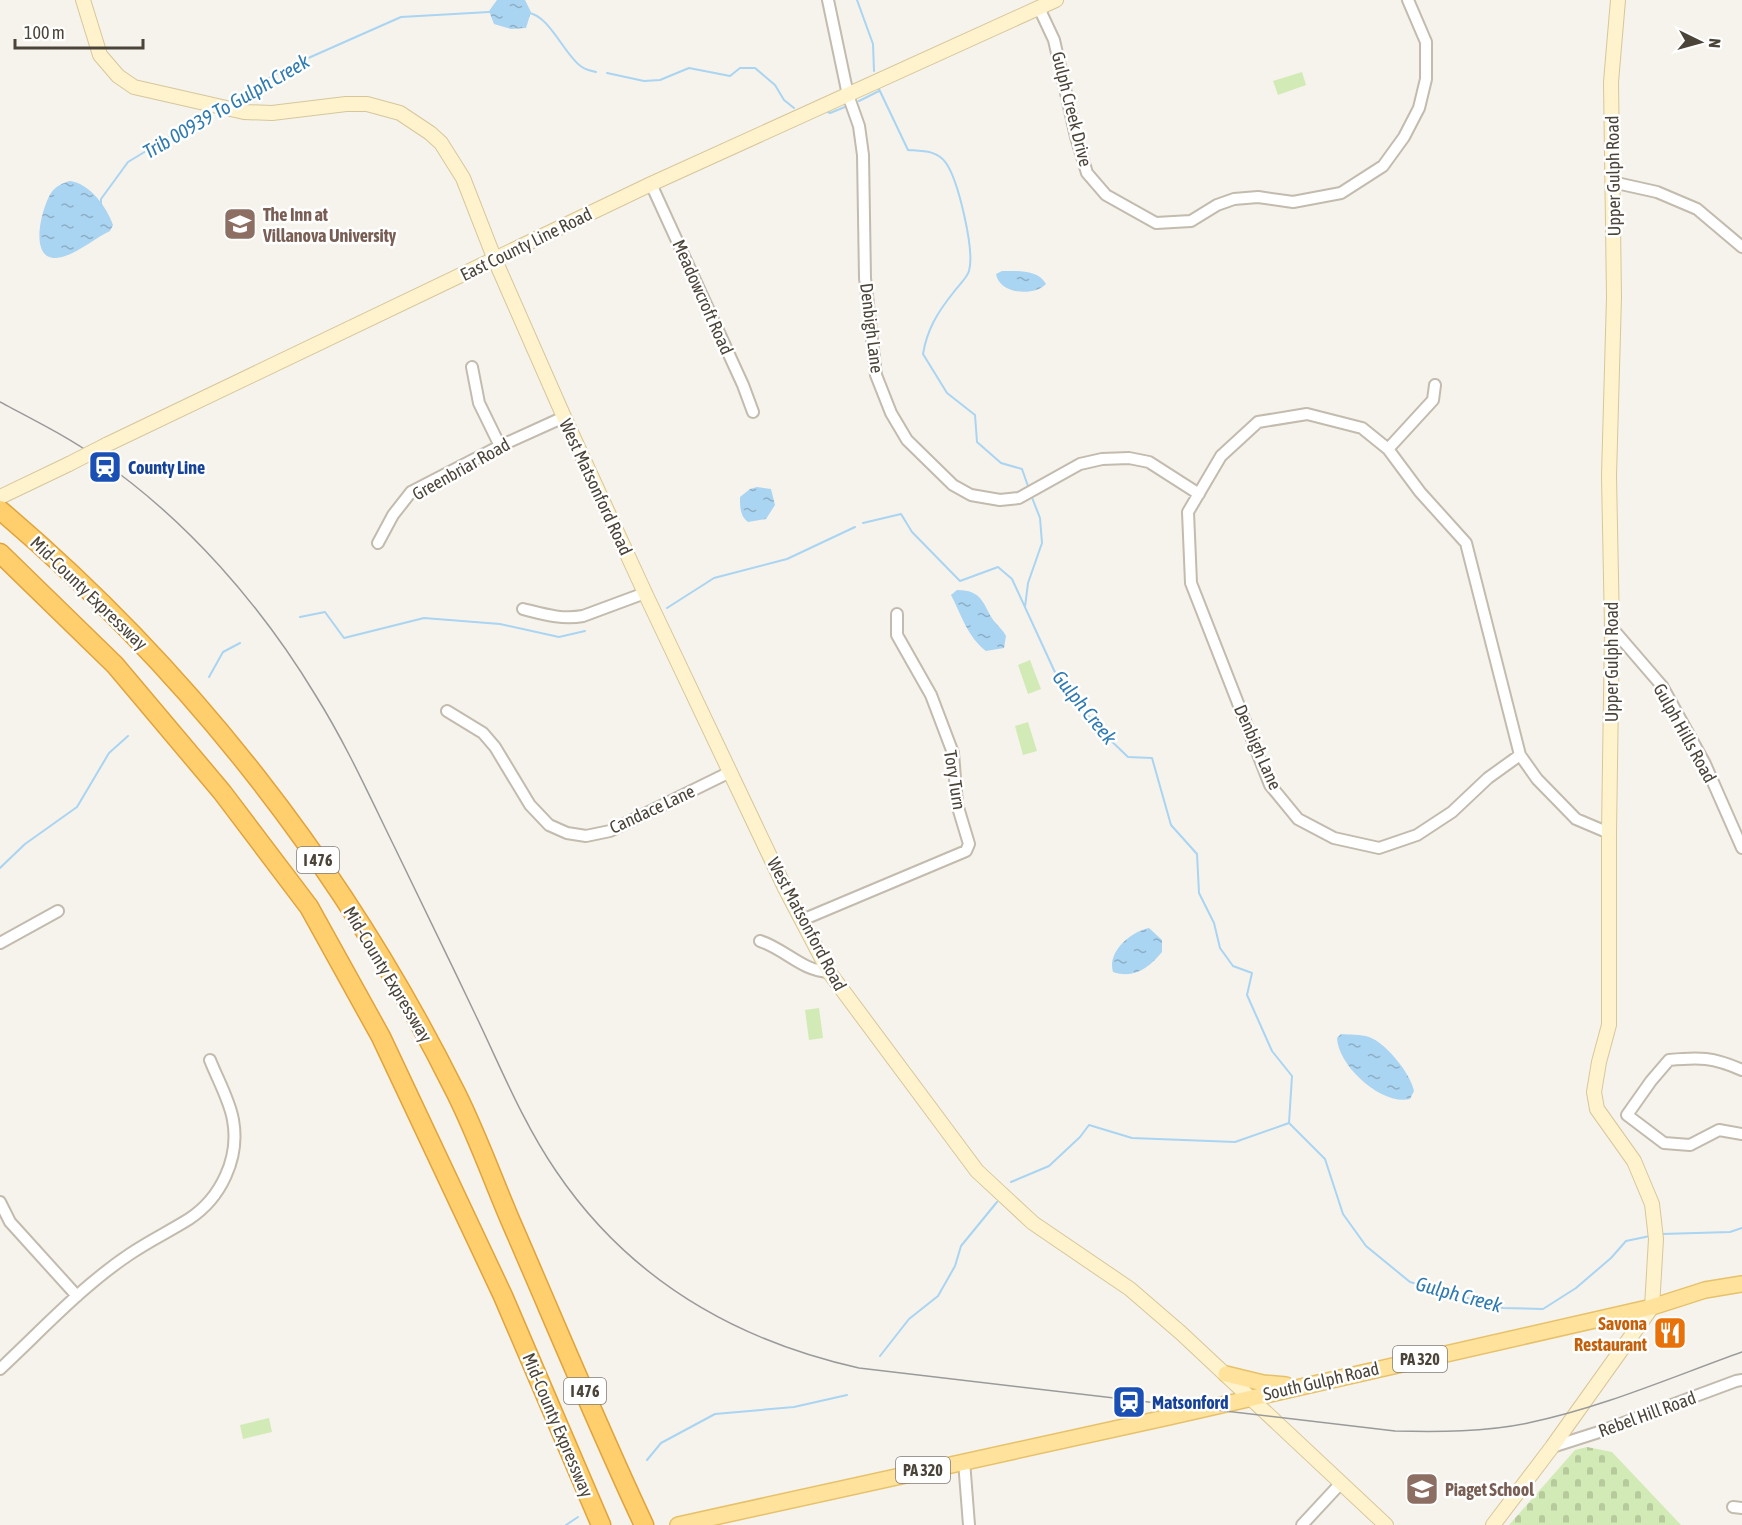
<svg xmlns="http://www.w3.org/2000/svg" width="1742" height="1525" font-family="'Asap Condensed',sans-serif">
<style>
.cemetery{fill:url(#cemetery-stones)}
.garden{fill:#d2eab5}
.water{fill:url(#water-ripples)}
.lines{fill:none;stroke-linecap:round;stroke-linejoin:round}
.stream{stroke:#a9d4f2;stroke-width:2}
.street-casing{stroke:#c2bbae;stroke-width:14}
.secondary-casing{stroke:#d6c79b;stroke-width:16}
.primary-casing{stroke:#e6c16a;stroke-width:18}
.highway-casing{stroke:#e0a43c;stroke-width:21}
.street{stroke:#fff;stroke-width:10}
.secondary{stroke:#fff3cd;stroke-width:14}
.primary{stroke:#ffe39c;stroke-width:15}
.highway{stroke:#ffcf6e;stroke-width:18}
.tram{stroke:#9a9a9a;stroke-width:1.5}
.secondary-bridge-casing{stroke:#d6c79b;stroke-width:16;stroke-linecap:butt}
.secondary-bridge{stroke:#fff3cd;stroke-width:14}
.labels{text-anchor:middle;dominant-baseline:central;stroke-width:5;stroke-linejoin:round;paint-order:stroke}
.shield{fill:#fff;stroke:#817c74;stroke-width:1.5}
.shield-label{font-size:16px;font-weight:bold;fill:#4b4439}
.street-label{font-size:18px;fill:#4b4439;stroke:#fff}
.education-label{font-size:18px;font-weight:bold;fill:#785e54;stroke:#fff;text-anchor:start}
.transit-label{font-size:18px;font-weight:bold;fill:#164399;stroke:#fff;text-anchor:start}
.food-label{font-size:18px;font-weight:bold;fill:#c56008;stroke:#fff;text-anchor:end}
.water-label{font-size:20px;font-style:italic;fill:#2e7ab2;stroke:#fff}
</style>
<defs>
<pattern id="cemetery-stones" width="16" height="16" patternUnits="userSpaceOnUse" patternTransform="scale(1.5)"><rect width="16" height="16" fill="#d2eab5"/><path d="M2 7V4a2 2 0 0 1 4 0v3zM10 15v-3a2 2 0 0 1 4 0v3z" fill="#b6ca9c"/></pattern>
<pattern id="water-ripples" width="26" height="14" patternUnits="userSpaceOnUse" patternTransform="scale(1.5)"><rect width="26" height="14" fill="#a9d4f2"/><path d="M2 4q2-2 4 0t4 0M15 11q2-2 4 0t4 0" fill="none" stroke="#8caec5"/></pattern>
</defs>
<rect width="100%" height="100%" fill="#f6f3ec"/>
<path class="cemetery" d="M1587,1447L1612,1452L1681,1525H1509L1575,1450Z"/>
<path class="garden" d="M1302,72L1306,85L1278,95L1273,81Z
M1030,660L1041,689L1028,694L1018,665Z
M1028,722L1037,751L1023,755L1015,726Z
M819,1008L823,1038L809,1040L805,1010Z
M269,1418L272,1432L243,1439L240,1425Z"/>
<path class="water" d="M497,0H525L531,12L526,28L511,29L494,24L489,11Z
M70,181C89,183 107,207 113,225L110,231C95,238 73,257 56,258C28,259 42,207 51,193C55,187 62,183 70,181Z
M1002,271C1017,271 1038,269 1046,284C1034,297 999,294 996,274Z
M757,487L771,489L775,505L766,519L748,522C740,516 740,507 740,497L750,489Z
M957,590C984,590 983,606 994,621C998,626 1003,630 1006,636L1004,648L986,651C967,636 962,616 951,595Z
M1149,928L1162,940V952C1149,968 1134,979 1113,972C1107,952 1130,932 1149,928Z
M1341,1034C1350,1035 1360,1034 1369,1037C1386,1043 1411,1074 1414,1091L1410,1099C1382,1106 1338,1066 1337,1038Z"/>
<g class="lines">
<path class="stream" d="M857,0L873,44L874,71
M528,13C549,14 566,58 582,67C586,70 592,71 596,72
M607,73L644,81L660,80L689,68L730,76L740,68H755L775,85L784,100L794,108
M878,87L908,150C922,151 937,150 946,163C958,180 975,250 969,271C967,278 958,286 953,293C937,313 927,330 923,354L947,393L975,415L977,442L1001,463L1022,469L1029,489
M859,101L879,91
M227,102L288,67L401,17L489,12
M828,112L830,113L845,107
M101,205V199L128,162L212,111
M863,523L901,514L912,532L960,581L998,567L1012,579L1059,681L1104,734L1128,757L1152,758L1171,825L1197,854L1199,893L1214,923L1220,948L1233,966L1252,973L1247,995L1272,1051L1292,1076L1289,1123L1325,1159L1343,1214L1366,1246L1410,1282L1503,1308L1543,1309L1576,1288L1611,1258L1626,1241L1650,1236
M1025,607L1028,583L1042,543L1040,518L1031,495
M667,608L714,578L787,559L855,527
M300,617L325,612L344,638L424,618L500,624L559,637L585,631
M209,677L223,652L240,643
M0,868L25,844L77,807L109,753L128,736
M1011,1182L1049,1166L1080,1137L1089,1125L1132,1138L1235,1142L1289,1123
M1662,1234L1730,1232L1742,1228
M880,1356L909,1319L938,1296L955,1266L961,1246L997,1202
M647,1460L661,1443L715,1414L794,1407L847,1395
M566,1525L578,1517"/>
<defs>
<path id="street" d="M828,0L848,95L859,126L863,155L865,278L876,375L891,413L907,440L953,485L971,495L1000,500L1019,498L1080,464L1102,459L1129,458L1149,462L1199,494
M1039,8L1054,40L1076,137L1087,173L1106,195L1156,223L1191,221L1217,205L1234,199L1258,197L1293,202L1341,193L1383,166L1404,137L1419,108L1426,79V42L1408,0
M1612,182L1657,192L1697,209L1742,247
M651,184L743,385L753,412
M472,367L479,403L500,446
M1307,414L1362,428L1388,449L1420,492L1466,543L1520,755L1488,778L1452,812L1417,835L1379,848L1334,838L1298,819L1270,785L1191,583L1188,512L1221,456L1258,422Z
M1388,449L1433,400L1435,385
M378,543L393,515L411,492L500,446L564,417
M523,609C543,614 562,620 583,616L645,593
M1612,628L1662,686L1705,764L1742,848
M447,711L483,733L495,747L530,805L549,825L567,833L586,836L610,831L730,772
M1520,755L1537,779L1576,819L1609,833
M802,920L966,851L969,844L957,804L953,753L931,695L897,635V614
M760,941C785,949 802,971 829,972
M0,943L58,911
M1742,1070C1713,1057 1699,1057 1669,1060L1651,1081L1627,1115L1664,1143L1690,1145L1719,1130L1742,1134
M0,1202L10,1222L77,1296
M0,1369C42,1330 82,1286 130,1254C149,1241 170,1231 189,1219C221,1198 240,1158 233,1120C230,1101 217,1078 210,1060
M1552,1447L1599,1432L1736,1381L1742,1380
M964,1461L969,1525
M1733,1507L1742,1508
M1302,1525L1341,1483"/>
<path id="secondary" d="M83,0L100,55L118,76L134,87L244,112L272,113L346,104H367L400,113L430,133L441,143L463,178L495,260L564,417L645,593L785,888L829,972L977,1171L1033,1223L1130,1289L1181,1333L1386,1525
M106,445L651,184L1056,0
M0,497L69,464
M1493,1525L1552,1447L1652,1307L1656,1239L1652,1204L1634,1161L1597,1109L1594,1092L1599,1062L1609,1025V833L1612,628L1609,476L1614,297L1611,82L1618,0"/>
<path id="primary" d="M1226,1374L1263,1383L1286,1385
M678,1525L1169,1417L1652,1307L1705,1290L1742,1284"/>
<path id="highway" d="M0,510C190,671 345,870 456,1093C477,1135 493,1180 511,1222C555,1323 597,1425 644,1525
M0,553L115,665L222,792L309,907L381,1037L503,1296L601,1525"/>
</defs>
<use href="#street" class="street-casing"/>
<use href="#secondary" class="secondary-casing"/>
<use href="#primary" class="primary-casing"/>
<use href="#highway" class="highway-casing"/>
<use href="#street" class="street"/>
<use href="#secondary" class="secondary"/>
<use href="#primary" class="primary"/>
<use href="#highway" class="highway"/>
<path class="tram" d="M0,402C34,420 68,437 99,459C187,520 261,605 316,696C346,744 369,795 394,846C421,902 449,959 476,1016C501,1068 523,1123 556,1171C629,1279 734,1340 859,1368L1395,1431C1440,1432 1484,1432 1528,1423C1601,1408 1672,1377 1742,1352"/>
<defs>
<path id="secondary-bridge" d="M69,464L106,445"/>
</defs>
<use href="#secondary-bridge" class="secondary-bridge-casing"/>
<use href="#secondary-bridge" class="secondary-bridge"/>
</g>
<defs>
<symbol id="university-square" viewBox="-11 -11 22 22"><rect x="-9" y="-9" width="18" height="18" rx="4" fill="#8d6e63" stroke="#fff"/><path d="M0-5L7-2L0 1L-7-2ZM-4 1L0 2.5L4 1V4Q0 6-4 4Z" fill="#fff"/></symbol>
<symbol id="station-square" viewBox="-11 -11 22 22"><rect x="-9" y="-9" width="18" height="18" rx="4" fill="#1a4fb4" stroke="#fff"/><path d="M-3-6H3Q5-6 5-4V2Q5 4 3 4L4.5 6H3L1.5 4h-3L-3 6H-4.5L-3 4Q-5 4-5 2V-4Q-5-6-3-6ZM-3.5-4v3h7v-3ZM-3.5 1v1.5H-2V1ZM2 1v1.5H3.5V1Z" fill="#fff"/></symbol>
<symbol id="restaurant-square" viewBox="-11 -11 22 22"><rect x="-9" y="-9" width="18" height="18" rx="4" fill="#e8710a" stroke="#fff"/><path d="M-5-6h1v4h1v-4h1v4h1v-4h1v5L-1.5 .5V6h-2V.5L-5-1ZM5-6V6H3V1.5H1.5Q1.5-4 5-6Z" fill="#fff"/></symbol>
<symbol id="school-square" viewBox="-11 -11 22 22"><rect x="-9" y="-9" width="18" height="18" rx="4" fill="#8d6e63" stroke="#fff"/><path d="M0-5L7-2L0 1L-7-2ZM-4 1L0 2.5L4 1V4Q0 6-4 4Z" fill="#fff"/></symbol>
</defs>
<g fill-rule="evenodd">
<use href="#university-square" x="221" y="205" width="38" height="38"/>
<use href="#station-square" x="86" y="448" width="38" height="38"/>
<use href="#restaurant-square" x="1651" y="1314" width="38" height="38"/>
<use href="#station-square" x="1110" y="1383" width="38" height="38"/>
<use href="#school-square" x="1403" y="1470" width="38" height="38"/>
</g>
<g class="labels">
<g class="shield">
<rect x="297" y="847" width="42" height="26" rx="4.5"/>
<rect x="1393" y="1346" width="54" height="26" rx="4.5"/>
<rect x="564" y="1378" width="42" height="26" rx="4.5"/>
<rect x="896" y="1457" width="54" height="26" rx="4.5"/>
</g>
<g class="shield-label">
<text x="318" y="860">I 476</text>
<text x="1420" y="1359">PA 320</text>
<text x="585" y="1391">I 476</text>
<text x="923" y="1470">PA 320</text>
</g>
<g class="street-label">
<text transform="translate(1072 109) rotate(76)">Gulph Creek Drive</text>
<text transform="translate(1613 176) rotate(-91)">Upper Gulph Road</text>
<text transform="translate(526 244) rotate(-26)">East County Line Road</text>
<text transform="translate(703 297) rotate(66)">Meadowcroft Road</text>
<text transform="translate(872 328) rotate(83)">Denbigh Lane</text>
<text transform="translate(461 469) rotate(-29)">Greenbriar Road</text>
<text transform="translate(596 487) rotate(65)">West Matsonford Road</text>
<text transform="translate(89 593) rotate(44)">Mid-County Expressway</text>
<text transform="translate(1611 662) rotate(-90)">Upper Gulph Road</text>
<text transform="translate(1685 733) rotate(61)">Gulph Hills Road</text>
<text transform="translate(1258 747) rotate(66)">Denbigh Lane</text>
<text transform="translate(955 780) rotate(81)">Tory Turn</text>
<text transform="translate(652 809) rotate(-25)">Candace Lane</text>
<text transform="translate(807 924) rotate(62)">West Matsonford Road</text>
<text transform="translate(388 974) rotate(59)">Mid-County Expressway</text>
<text transform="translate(1321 1381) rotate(-13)">South Gulph Road</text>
<text transform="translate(1647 1414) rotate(-20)">Rebel Hill Road</text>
<text transform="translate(558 1425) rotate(67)">Mid-County Expressway</text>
</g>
<g class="education-label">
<text x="263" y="214">The Inn at<tspan x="263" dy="21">Villanova University</tspan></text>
<text x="1445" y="1489">Piaget School</text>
</g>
<g class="transit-label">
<text x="128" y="467">County Line</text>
<text x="1152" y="1402">Matsonford</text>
</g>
<g class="food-label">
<text x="1647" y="1323">Savona<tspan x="1647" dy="21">Restaurant</tspan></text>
</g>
<g class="water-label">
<text transform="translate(226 106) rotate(-30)">Trib 00939 To Gulph Creek</text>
<text transform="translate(1085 707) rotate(51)">Gulph Creek</text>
<text transform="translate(1459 1294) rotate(15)">Gulph Creek</text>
</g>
</g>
<g transform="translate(1700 42) rotate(95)" stroke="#ffffff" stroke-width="4.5" paint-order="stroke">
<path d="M0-4.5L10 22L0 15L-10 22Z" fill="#4b4439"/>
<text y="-9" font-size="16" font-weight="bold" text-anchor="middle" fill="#4b4439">N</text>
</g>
<path d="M15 39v9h128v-9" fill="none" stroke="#4b4439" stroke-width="3"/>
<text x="24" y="39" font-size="18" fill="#4b4439" stroke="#ffffff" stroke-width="4.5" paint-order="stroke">100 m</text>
</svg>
